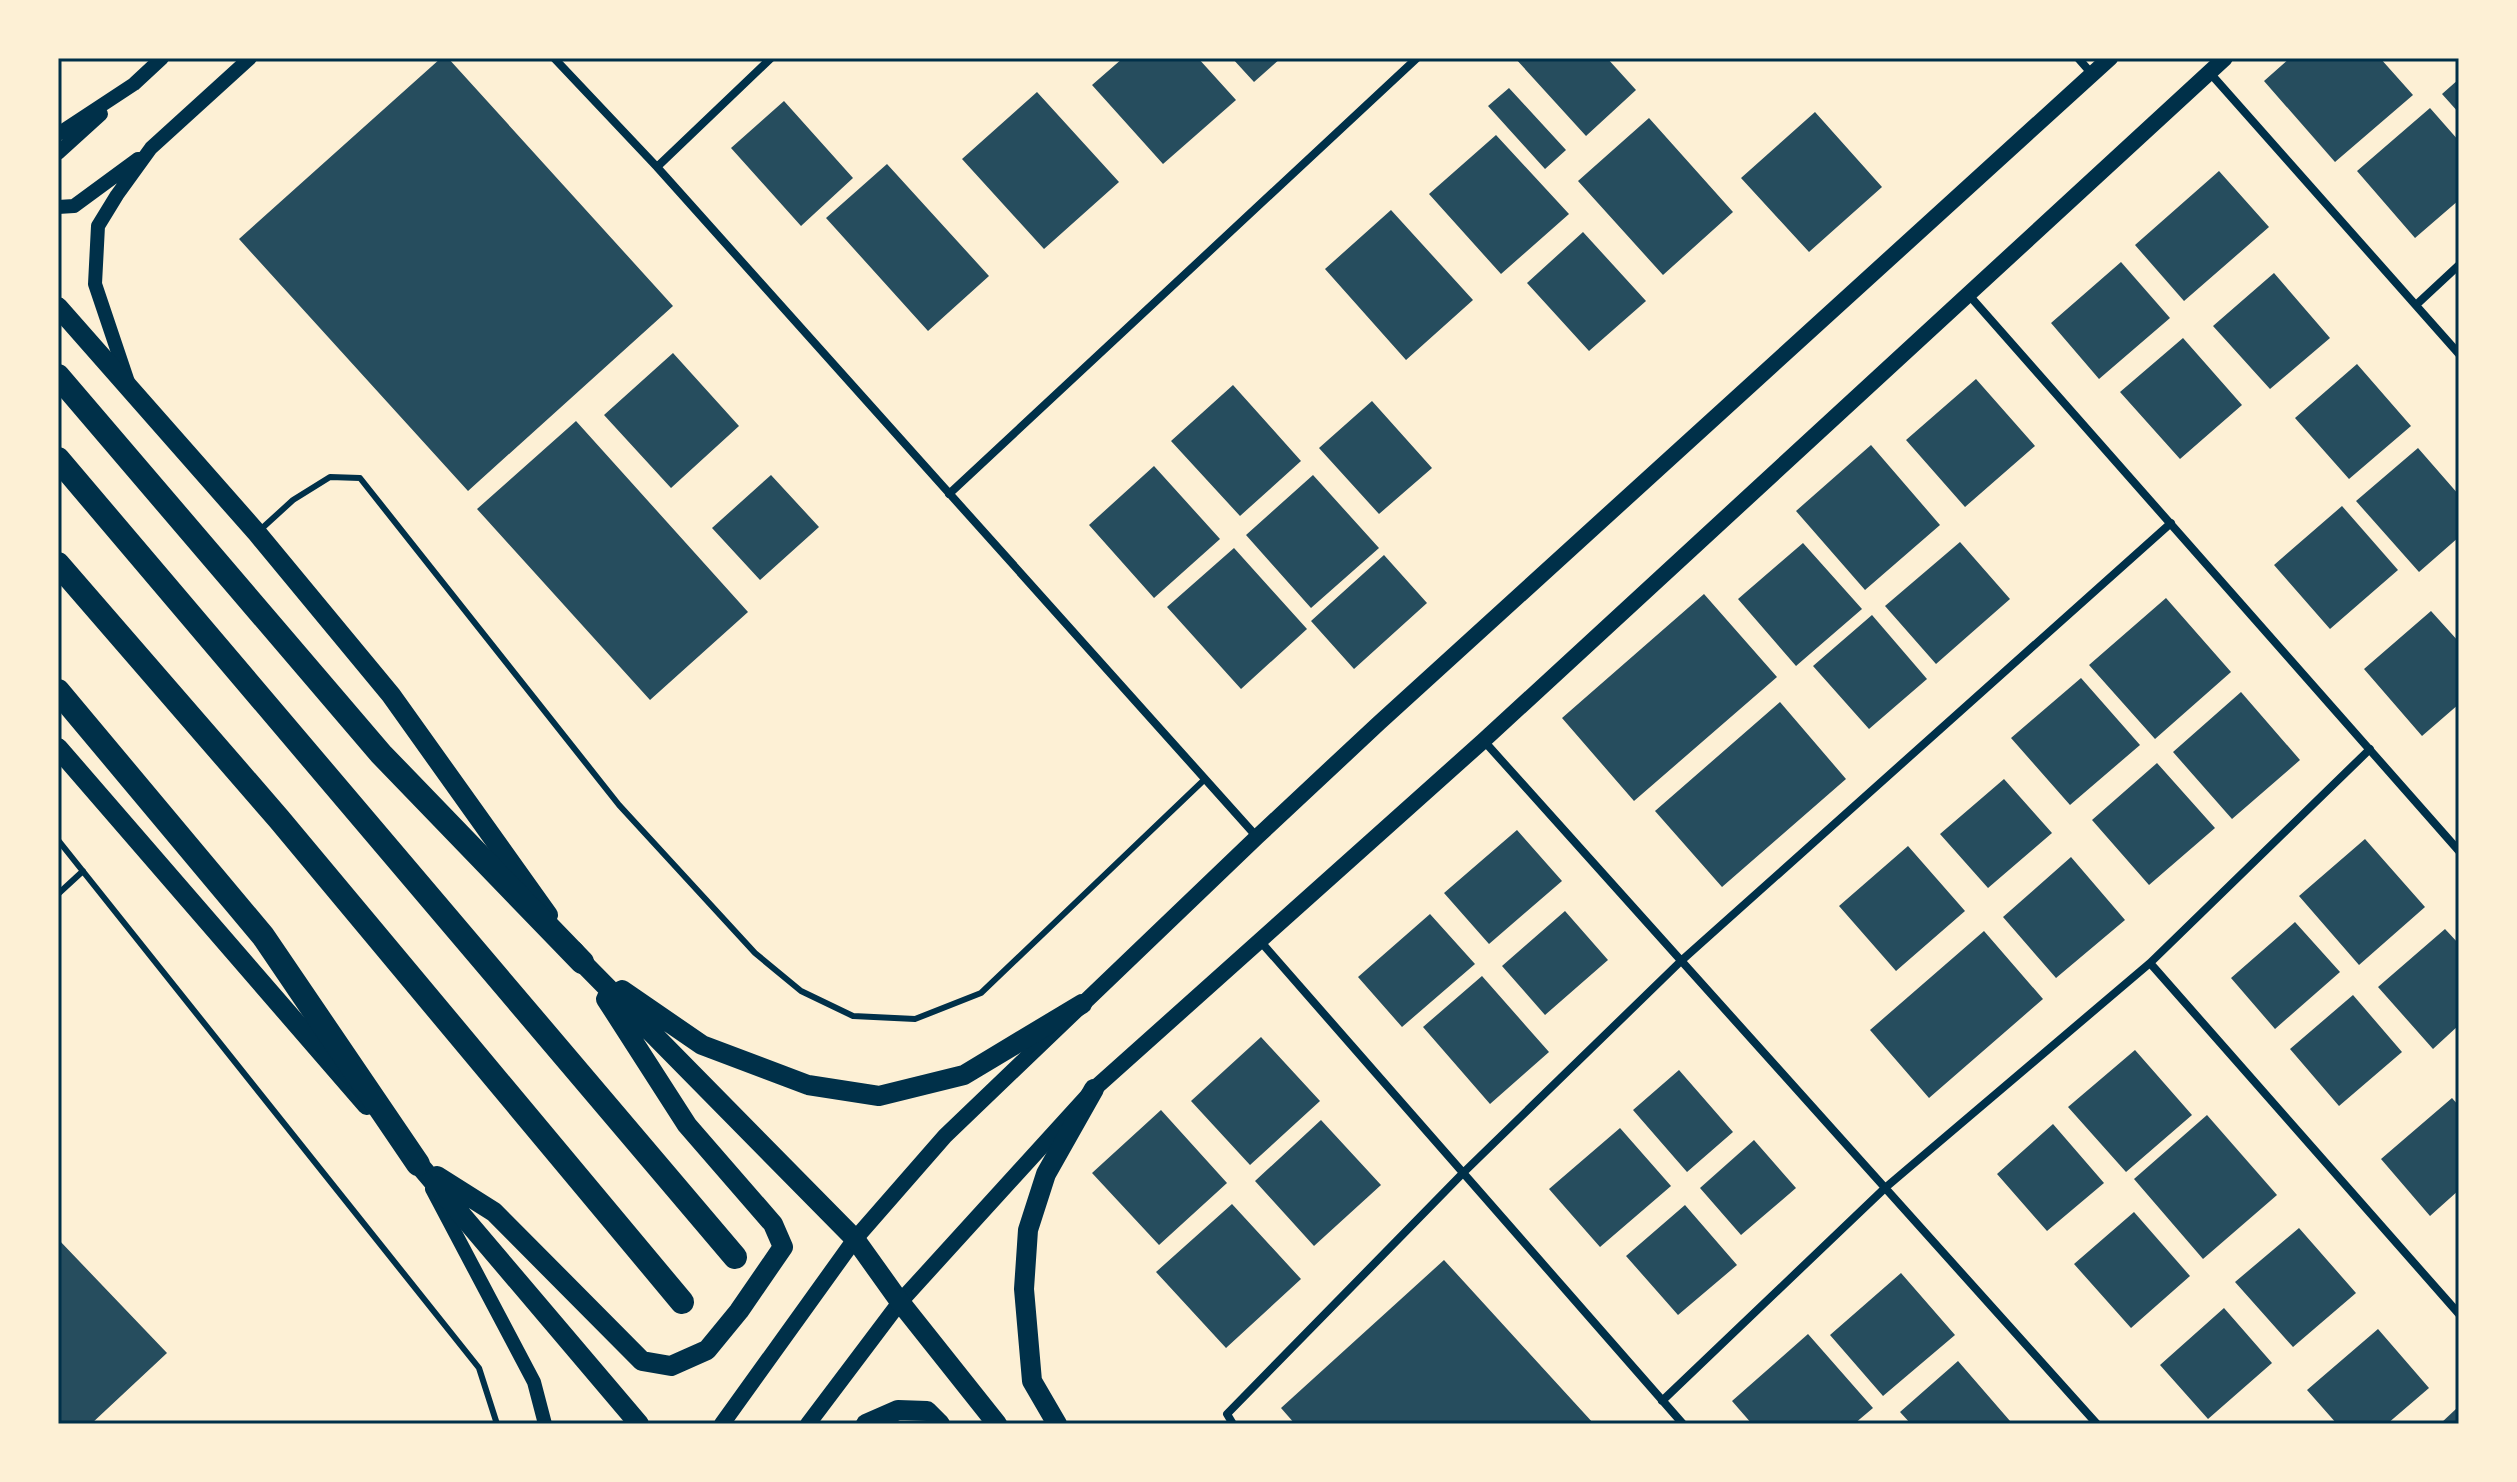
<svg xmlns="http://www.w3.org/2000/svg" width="2517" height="1482" font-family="'Crimson Pro',serif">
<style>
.building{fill:#264d5e}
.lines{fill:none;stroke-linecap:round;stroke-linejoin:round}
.service{stroke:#003049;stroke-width:6}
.minor{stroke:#003049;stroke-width:8}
.tertiary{stroke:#003049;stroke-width:14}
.secondary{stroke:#003049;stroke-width:16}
.primary{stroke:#003049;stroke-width:20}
.motorway{stroke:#003049;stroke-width:24}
.neatline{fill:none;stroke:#003049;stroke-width:3}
</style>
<rect width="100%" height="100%" fill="#fdf0d5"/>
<path class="building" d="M441,58H448L673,306L468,491L239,239Z
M1123,58H1198L1236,100L1163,164L1092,85Z
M1232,58H1281L1254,82Z
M1515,58H1607L1636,90L1586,136Z
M2290,58H2380L2413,95L2335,162L2264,81Z
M2459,79V113L2442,94Z
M1509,88L1566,150L1545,169L1488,106Z
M1037,92L1119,182L1044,249L962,159Z
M784,101L853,178L801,226L731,148Z
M2430,108L2459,141V200L2415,238L2357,171Z
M1815,112L1882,187L1809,252L1741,178Z
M1649,118L1733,212L1663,275L1578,181Z
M1496,135L1569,214L1501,274L1429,194Z
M887,164L989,276L928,331L826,218Z
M2219,171L2269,227L2184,301L2135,245Z
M1391,210L1473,300L1406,360L1325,269Z
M1583,232L1646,301L1589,351L1527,283Z
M2121,262L2170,318L2099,379L2051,323Z
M2274,273L2330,338L2270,389L2213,326Z
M2183,338L2242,405L2180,459L2120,392Z
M673,353L739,426L671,488L604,415Z
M2357,364L2411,426L2349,479L2295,418Z
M1976,379L2035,446L1965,507L1906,440Z
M1233,385L1301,461L1240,516L1171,441Z
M1372,401L1432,468L1379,514L1319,448Z
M576,421L748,612L650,700L477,509Z
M1871,445L1940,525L1865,590L1796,511Z
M2418,448L2459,495V537L2419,572L2356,501Z
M1154,466L1220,539L1154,598L1089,525Z
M771,475L819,527L760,580L712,528Z
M1313,475L1379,548L1311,608L1246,535Z
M2342,506L2398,570L2330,629L2274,565Z
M1960,542L2010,599L1936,664L1885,606Z
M1803,543L1862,609L1796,666L1738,599Z
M1234,548L1307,629L1241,689L1167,607Z
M1384,555L1427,603L1354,669L1311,621Z
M1704,594L1777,677L1634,801L1562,718Z
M2166,598L2231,672L2155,739L2089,665Z
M2431,611L2459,642V704L2422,736L2364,669Z
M1872,615L1927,679L1869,729L1813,666Z
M2081,678L2140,745L2070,805L2011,738Z
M2241,692L2300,760L2232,819L2173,752Z
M1780,702L1846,779L1722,887L1655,811Z
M2157,763L2215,828L2149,885L2092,820Z
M2004,779L2052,833L1988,888L1940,834Z
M1517,830L1562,881L1489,944L1444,893Z
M2365,839L2425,907L2359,965L2299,896Z
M1908,846L1965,911L1896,971L1839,906Z
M2071,857L2125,920L2056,978L2003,917Z
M1565,911L1608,960L1545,1015L1502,966Z
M1430,914L1475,964L1402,1027L1358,977Z
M2295,922L2340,972L2275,1029L2231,978Z
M2445,929L2459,944V1025L2433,1049L2378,987Z
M1984,931L2043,999L1929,1098L1870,1030Z
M1482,976L1549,1052L1490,1104L1423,1027Z
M2353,995L2402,1052L2339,1106L2290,1049Z
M1261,1037L1320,1101L1250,1165L1191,1101Z
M2135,1050L2192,1115L2126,1172L2068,1107Z
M1679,1070L1733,1132L1687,1172L1633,1110Z
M2452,1098L2459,1106V1190L2430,1216L2381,1159Z
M1161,1110L1227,1183L1159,1245L1092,1173Z
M2207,1115L2277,1195L2203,1259L2134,1179Z
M1321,1120L1381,1185L1314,1246L1255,1181Z
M2053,1124L2104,1183L2047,1231L1997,1174Z
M1620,1128L1671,1186L1600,1247L1549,1189Z
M1754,1140L1796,1188L1741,1235L1700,1188Z
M1232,1204L1301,1279L1226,1348L1156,1272Z
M1685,1205L1737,1265L1678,1315L1626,1256Z
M2134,1212L2190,1276L2131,1328L2074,1264Z
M2299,1228L2356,1293L2293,1347L2235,1282Z
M58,1239L167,1353L91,1424H58Z
M1444,1260L1594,1424H1295L1281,1408Z
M1901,1273L1955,1335L1883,1396L1830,1335Z
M2224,1308L2272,1363L2208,1419L2160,1365Z
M2378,1329L2429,1388L2387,1424H2337L2307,1390Z
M1808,1334L1873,1408L1854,1424H1752L1732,1401Z
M1958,1361L2010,1421L2007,1424H1911L1900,1412Z
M2457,1408L2459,1424H2440Z"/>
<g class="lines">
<path class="service" d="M259,531L293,500L330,477L360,478L619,805L755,953L801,991L853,1016L915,1019L981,993L1205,779
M58,840L479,1368L497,1424
M58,894L83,871"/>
<path class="minor" d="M554,58L657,167L1257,837
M2078,58L2092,74
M2210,73L2459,354
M657,167L771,58
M1968,294L2459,851
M2416,305L2459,265
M949,494L1417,58
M1484,741L2097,1424
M1261,942L1683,1424
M2150,963L2459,1314
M1662,1401L1885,1188L2150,963L2370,749
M1233,1424L1227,1414L1463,1173L1681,961L2171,523"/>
<path class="tertiary" d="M58,134L134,84L162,58
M58,153L101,114
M58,207L74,206L138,159
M128,382L95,284L98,226L117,195L151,148L250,58
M432,1189L534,1382L545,1424"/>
<path class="secondary" d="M722,1424L855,1239L945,1136L1257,837L1379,723L2110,58
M808,1424L900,1302L1094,1089L1483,741L2225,58"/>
<path class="primary" d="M58,307L257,533L391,695L548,915
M58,748L367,1105
M574,951L582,962L855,1239L900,1302L997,1424
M622,990L702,1045L808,1085L879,1096L964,1075L1082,1004
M409,1153L639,1424
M437,1176L494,1212L642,1361L671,1366L707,1350L739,1311L783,1247L773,1224L687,1125L606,999
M866,1424L898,1410L927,1411L940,1424
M1057,1424L1032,1381L1024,1289L1028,1230L1046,1174L1094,1089"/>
<path class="motorway" d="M58,376L381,754L582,962
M58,459L735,1257
M58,564L279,819L682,1302
M58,691L263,936L418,1164"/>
</g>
<rect width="2517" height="1482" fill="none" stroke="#fdf0d5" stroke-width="120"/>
<rect x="60" y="60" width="2397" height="1362" class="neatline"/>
</svg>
